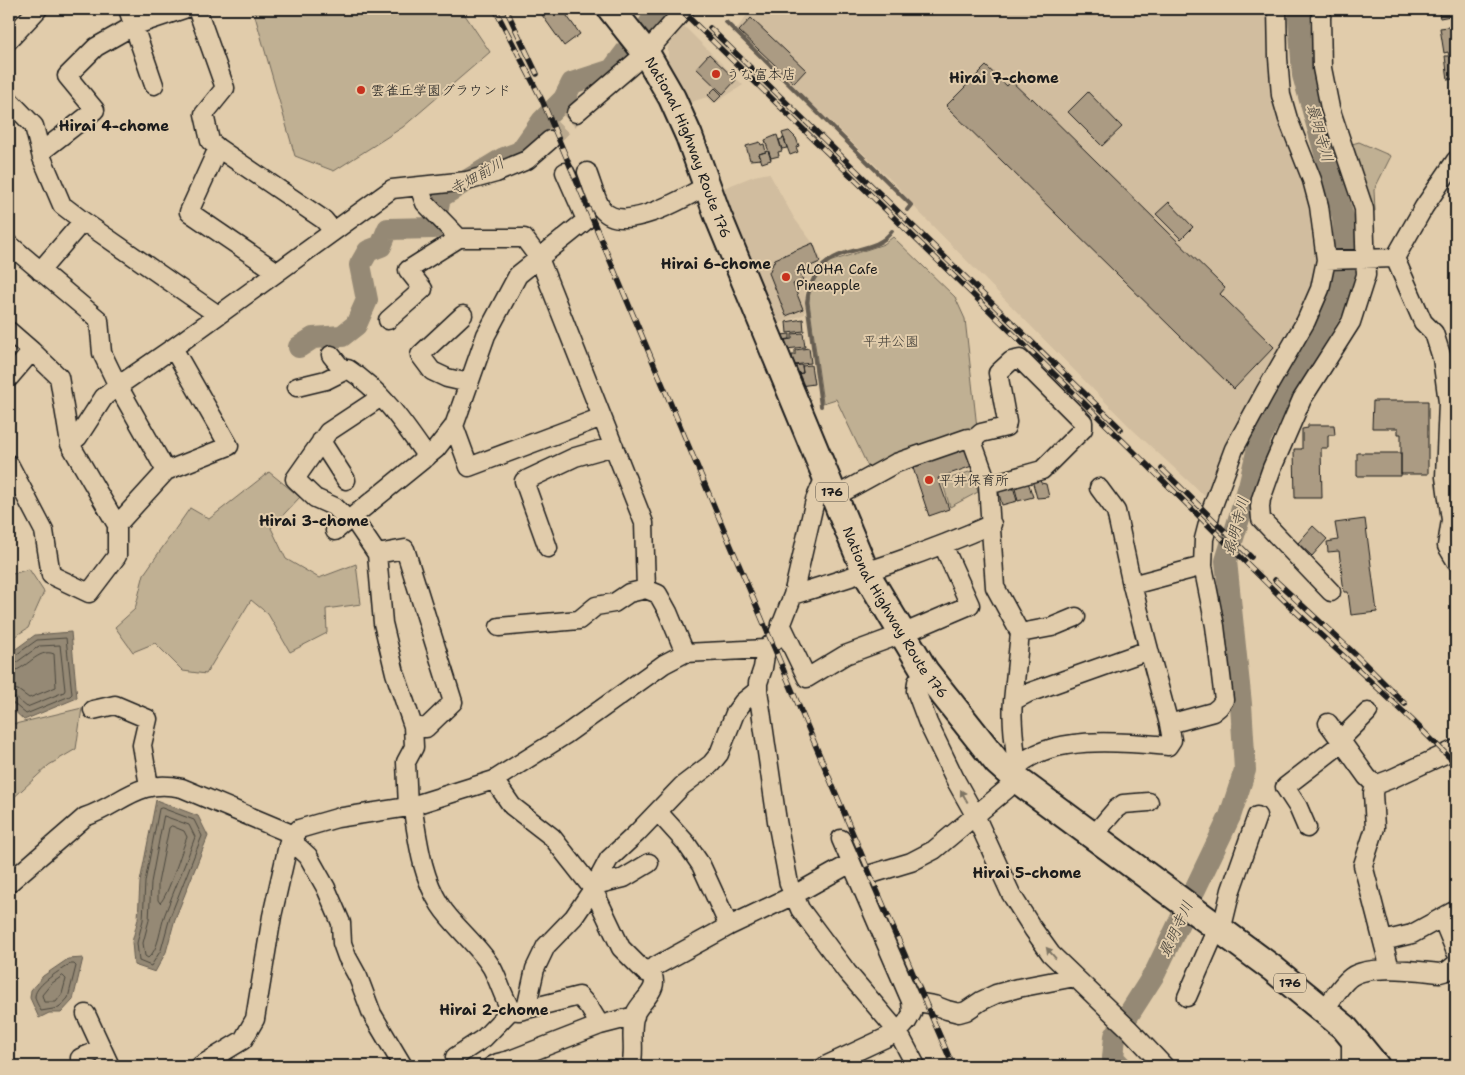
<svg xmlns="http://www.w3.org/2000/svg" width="1465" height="1075" font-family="'Shantell Sans','Klee One',sans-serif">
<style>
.built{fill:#d1bd9f}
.green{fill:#c0b093;stroke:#6e6658}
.water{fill:#958974;stroke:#655d51}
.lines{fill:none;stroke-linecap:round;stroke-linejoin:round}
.shore{stroke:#4c483f;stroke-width:1}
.stream{stroke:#655d51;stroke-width:4}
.river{stroke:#958974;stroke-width:22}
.building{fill:#ab9b83;stroke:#1c1c1c}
.minor-tunnel{stroke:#baa98e;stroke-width:18;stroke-dasharray:18 9;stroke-linecap:butt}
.minor-casing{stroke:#1c1c1c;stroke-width:21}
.highway-casing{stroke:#1c1c1c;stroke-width:30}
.minor{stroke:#e1ccab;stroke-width:18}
.highway{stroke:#e1ccab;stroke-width:26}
.rail-casing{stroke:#1c1c1c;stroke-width:5.5}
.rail{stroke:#e1ccab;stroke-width:4;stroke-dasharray:11;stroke-linecap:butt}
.oneway{fill:#7e7464}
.poi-dot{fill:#c8321e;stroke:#e1ccab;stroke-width:2}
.labels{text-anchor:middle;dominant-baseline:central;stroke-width:4;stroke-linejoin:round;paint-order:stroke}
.shield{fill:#e1ccab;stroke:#575147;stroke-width:1}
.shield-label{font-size:12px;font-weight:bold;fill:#1c1c1c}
.poi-label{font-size:14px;fill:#1c1c1c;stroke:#e1ccab;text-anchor:start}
.street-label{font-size:14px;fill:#1c1c1c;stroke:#e1ccab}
.park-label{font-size:14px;fill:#3d3a34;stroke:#e1ccab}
.neighbourhood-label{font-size:15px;font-weight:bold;fill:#1c1c1c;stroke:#e1ccab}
.water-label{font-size:15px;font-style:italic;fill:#403d36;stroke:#e1ccab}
</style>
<rect width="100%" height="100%" fill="#e1ccab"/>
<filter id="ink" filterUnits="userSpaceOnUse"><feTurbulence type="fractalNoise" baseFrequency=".02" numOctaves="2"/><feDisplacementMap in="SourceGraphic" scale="10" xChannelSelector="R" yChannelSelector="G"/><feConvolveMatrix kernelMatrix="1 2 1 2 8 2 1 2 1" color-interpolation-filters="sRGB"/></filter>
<g filter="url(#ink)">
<path class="built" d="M748,9H1274V41L1313,204L1319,260L1313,297L1209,500L1133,430L919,212L896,185L736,30L750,11Z
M682,24L743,85L715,103H713L707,97L688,103L668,63V47Z
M769,173L794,218L815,246L822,261L808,281L805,290V314L774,325L719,190L754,176Z"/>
<path class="green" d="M253,9H461L490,52L403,127L334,171L295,156Z
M1359,142L1391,156L1374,190L1375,211H1369L1352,144Z
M893,237L955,297L965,319L977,428L870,471L836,399L823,403L809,302L810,288L826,263L884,244Z
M972,471L978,492L950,507L942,481Z
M269,472L300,497L271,528L286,559L319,578L356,564L361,604L326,609L327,633L290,652L268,614L251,600L206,674L183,671L155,643L133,652L115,627L135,609L144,574L190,508L209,519Z
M29,569L44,592L28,628L9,640V575Z
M82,708L76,749L49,765L9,802V717L15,724Z"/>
<path class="water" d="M71,632L77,698L24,720L9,706V654L35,635Z
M156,800L198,816L208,836L175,919L166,952L155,972L134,965L132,942L138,919L140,882Z
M83,958L73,1000L61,1013H49L39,1018L30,998L31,990L43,976L68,959Z"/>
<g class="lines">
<path class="shore" d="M9,658L13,657L37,640L66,638L72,694L70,696L26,714L14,704L9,703
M9,664L17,662L39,646L60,645L65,690L64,692L27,707L16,698L9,696
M9,672C26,671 38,647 54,654L56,687L29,698L18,690L9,689
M162,808L194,820L202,836L170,917L161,950L151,966L139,961L137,943L143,920L145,882L159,809Z
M164,816L189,825L195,837C186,863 175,888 165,914C160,927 159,950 148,958L145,956L143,943L149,920L151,883Z
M172,826L184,831L187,837C182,850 168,896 160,903L158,900V883L169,828Z
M70,964H74L76,966L68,998L59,1008L41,1011C39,1006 35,1001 35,996C36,984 61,970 70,964Z
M63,976L66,979L62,994L56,1002H44L42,995L51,984Z"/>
<path class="stream" d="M726,22L911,205L907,210
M821,406L807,302C808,292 810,285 815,276C835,242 874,257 892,231"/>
<path class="river" d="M649,24L659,9
M299,347L313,338L342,336L356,325L367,300L360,265L368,251L381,246L388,229L434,228L440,197L504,158L520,152L542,121L564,99L572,83L612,70L628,49
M1121,1066L1113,1058L1115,1036L1155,973L1230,816L1245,770L1241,704L1226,561L1249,486L1260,439L1288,382L1334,308L1346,267L1343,217L1303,75L1299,18L1301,9"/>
</g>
<path class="building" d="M551,9H562L580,34L564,46L542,15Z
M1438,9H1456V15L1440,18Z
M751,18L806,70L794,83L739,31Z
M1456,26V78L1448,80L1445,56H1449L1448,52L1444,53L1440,28Z
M709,54L736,80L723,94L696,68Z
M986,66L1007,86L1011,81L1031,100L1032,98L1225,288L1220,294L1274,347L1234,389L946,106Z
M715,88L722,95L715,102L708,95Z
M1088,92L1122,127L1102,146L1068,112Z
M789,131L796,138L799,146L796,147L798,152L790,155L782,133Z
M777,135L782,151L778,152L779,156L771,158L765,140Z
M784,138L787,148L782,149L779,140Z
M760,142L761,145L764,144L766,152L759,154L761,159L750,160L746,146Z
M768,151L771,160L762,163L759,154Z
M1169,202L1193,227L1181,239L1156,214Z
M813,243L820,262L799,271L803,280L793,284L803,309L786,316L769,273L775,259Z
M803,319L804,331L787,333L786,322Z
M803,333L805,347L786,349L785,340L792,339V334Z
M790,334V339L782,340L781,335Z
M809,348L811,363L793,365L792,355H795V350Z
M802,365L803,373L795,374L792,366Z
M811,365L814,384L800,386L797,374L803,373L802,366Z
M1373,401H1428V474H1401V434H1398V428H1372Z
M1308,425H1334L1335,435H1328V448H1321L1322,498H1295L1294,449H1302V429L1308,428Z
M965,447L972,466L938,478L949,509L929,516L912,465Z
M1357,453H1401V476H1357Z
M1039,478L1041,483L1046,484L1049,497L1037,498L1032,480Z
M1028,482L1033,497L1018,501L1014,484Z
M1013,486L1017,501L1002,505L998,490Z
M1365,519L1377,612L1351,615L1348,592H1344L1339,551L1328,552L1327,542L1338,540L1335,523Z
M1313,526L1327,539L1312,556L1298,543Z"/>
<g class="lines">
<path class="minor-tunnel" d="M550,140L576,113"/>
<defs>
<path id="minor" d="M128,9L154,85
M197,9L225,88L204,114L210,141L218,148
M1322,9L1321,18L1322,68L1330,108L1364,209L1366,275L1351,322L1302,399L1272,468L1261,499L1260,507L1261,519L1331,592
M9,40L38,9
M9,100L34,126L42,158L62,205L83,221
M576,113L646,53L685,9
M41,152L95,110L67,76L96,47L133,26L184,9
M587,172C591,182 596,201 602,209C622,235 685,198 706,186
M419,187L425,203L459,238H524L539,258L644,523L646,589
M10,245L99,320L102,353L118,386L166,471
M1395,258L1423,322L1434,333L1442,358L1448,402L1445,477L1451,520L1456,518
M1326,260L1395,258L1424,207L1456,160
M40,271L83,221L218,315
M277,272L189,212L218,148L324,220L333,231
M463,315L420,355L432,371L447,378L469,383
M388,320L423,289L408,270L459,238
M9,331L32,351L9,378
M331,355L343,370
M297,387L326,380L348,369C382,391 404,424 427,457
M454,426L469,467L602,417
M321,441L346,480
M972,441L981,433L1006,427L1007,422L998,373L1011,361L1020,359L1083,422V429L1042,470L988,485
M70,444L78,437L104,397L118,386L173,348L392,189L467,181L496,173L527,160L550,140
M9,464L44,531L51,575L89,593L117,556V525L70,444L59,377L32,351
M1099,488L1116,511L1132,585L1149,650
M834,497L896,463L968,438L972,441L988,485L995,587L1020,633L1013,701
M352,517L377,554L383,623L395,673L413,726L414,747L406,762L408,807
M348,520L335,507L315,498L295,479L328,432L381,397
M1451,520L1447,546L1456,561
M117,525L166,471L229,446L173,348
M335,531L436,449L454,426L486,335L518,275L584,222V215L565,172
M548,548L524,481L575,457L614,446
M377,554L405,549L453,702L426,728L413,726
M1132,585L1203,566
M793,595C861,574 927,553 992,524
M781,624L807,678L845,655L902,634L970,605L943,545
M499,627L579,620L596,606L614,603L629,593L646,589L658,594L668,612L685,653
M1020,633L1052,627L1076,617
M766,649L763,668L758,683V690L777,821L789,884L794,895L800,909L847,972L898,1032L916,1066
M925,671L917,682L916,691L928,723L956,781L975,815L1011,894L1033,929L1051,954L1129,1029L1164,1066
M93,710L115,705L148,719L142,745L149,786
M1328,723L1367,777L1375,785
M1340,740L1368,712
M1017,767C1051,734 1124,742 1168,746L1172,740L1169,724
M494,780L512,806L552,837L593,889L621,948L645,972L729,926L794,895L851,863
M412,805C418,839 421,875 440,905C454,927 478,944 492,968C499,981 503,997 511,1010L519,1011L579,996L589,1007L600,1025
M658,812L686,843L701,865L729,926
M1307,828L1298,807L1285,787L1342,743
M1093,836L1116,809L1123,804L1149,802
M858,878L911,862L934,850L1007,789L1016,779C1018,753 1010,727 1013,701L1028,693L1149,650L1169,724L1213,712L1219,707L1224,700L1215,626L1203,566L1204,539L1212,508L1234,449L1265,392L1306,321L1320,289L1326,260L1319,206L1312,180L1288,119L1281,95L1278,58L1277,9
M9,883L85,817C123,804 137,778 182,788L294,835L296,845L308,856L326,888L341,923L342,943L347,957L358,977L372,1014L403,1066
M595,885L624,878L649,863
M1442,918L1456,952
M1221,931L1231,890L1257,816
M1383,941L1412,934L1456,910
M1390,969L1363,865L1375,828L1373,793L1375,785L1391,779L1456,749
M1187,997L1217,928
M911,1001L934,1005L947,1010L959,1013L966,1011L981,1001L996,994L1018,988L1075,977
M526,1009L535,969L546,946L574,917L593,889L609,859L636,834L682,786L711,764L719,754L735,713L743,702L758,690
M1324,1011C1331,1001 1341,984 1351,977C1369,964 1419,971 1440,973L1447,971L1456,964
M86,1014L110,1066
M1351,1036V1066
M455,1057L484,1038L511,1010
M80,1058L102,1049
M200,1066L243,1040L255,1019L272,916L289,841L299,829L337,818L408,807L494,780L565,735L664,664L685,653L766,649L776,639L793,595L815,500L825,477
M492,1066L498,1063L510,1060L600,1025L635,1016
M631,1066C636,1050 629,1031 635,1014C641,999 664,989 649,969
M825,1066L898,1032L907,1022L912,1013L911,1001L841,839"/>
<g id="highway">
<path id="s1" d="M611,9L646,53L672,98L689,136L718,216L866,573L925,671L997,762L1016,779L1272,968L1344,1027L1376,1066"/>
</g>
</defs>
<use href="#minor" class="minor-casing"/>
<use href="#highway" class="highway-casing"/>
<use href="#minor" class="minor"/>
<use href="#highway" class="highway"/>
<defs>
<path id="rail" d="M495,9L542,100L870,874L953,1066
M506,9L537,74
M680,9L1125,443L1293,609L1411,719L1456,764
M710,28L1121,429
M1162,469L1251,557
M1275,580L1356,655L1405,704"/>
</defs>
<use href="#rail" class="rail-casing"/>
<use href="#rail" class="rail"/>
</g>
<defs><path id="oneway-solid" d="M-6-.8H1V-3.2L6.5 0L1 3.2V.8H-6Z" transform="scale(1.25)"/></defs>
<g class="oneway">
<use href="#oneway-solid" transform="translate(964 796) rotate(-119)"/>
<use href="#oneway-solid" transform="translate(1051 953) rotate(-131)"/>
</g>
</g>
<g class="poi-dot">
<circle cx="716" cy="74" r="5"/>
<circle cx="361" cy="90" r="5"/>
<circle cx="786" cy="277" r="5"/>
<circle cx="929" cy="480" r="5"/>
</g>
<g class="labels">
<g class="shield">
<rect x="816" y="482.5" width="32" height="19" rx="4"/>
<rect x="1274" y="973.5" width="32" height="19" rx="4"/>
</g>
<g class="shield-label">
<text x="832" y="492">176</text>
<text x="1290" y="983">176</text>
</g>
<g class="poi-label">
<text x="726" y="74">うな富本店</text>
<text x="371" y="90">雲雀丘学園グラウンド</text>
<text x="796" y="269">ALOHA Cafe<tspan x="796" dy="16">Pineapple</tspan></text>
<text x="939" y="480">平井保育所</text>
</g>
<g class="street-label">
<text stroke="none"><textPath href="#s1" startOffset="160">National Highway Route 176</textPath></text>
<text stroke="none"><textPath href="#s1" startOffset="670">National Highway Route 176</textPath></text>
</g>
<g class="park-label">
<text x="891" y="341">平井公園</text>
</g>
<g class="neighbourhood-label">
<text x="1004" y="78">Hirai 7-chome</text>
<text x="114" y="126">Hirai 4-chome</text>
<text x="716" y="264">Hirai 6-chome</text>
<text x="314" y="521">Hirai 3-chome</text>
<text x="1027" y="873">Hirai 5-chome</text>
<text x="494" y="1010">Hirai 2-chome</text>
</g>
<g class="water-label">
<text transform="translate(1320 133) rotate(74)">最明寺川</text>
<text transform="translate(477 176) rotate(-29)">寺畑前川</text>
<text transform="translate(1236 526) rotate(-75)">最明寺川</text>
<text transform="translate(1176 929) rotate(-65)">最明寺川</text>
</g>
</g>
<rect width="1465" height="1075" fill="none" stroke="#e1ccab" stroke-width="30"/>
<rect x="15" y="15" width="1435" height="1045" fill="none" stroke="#1c1c1c" stroke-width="2" filter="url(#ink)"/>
</svg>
